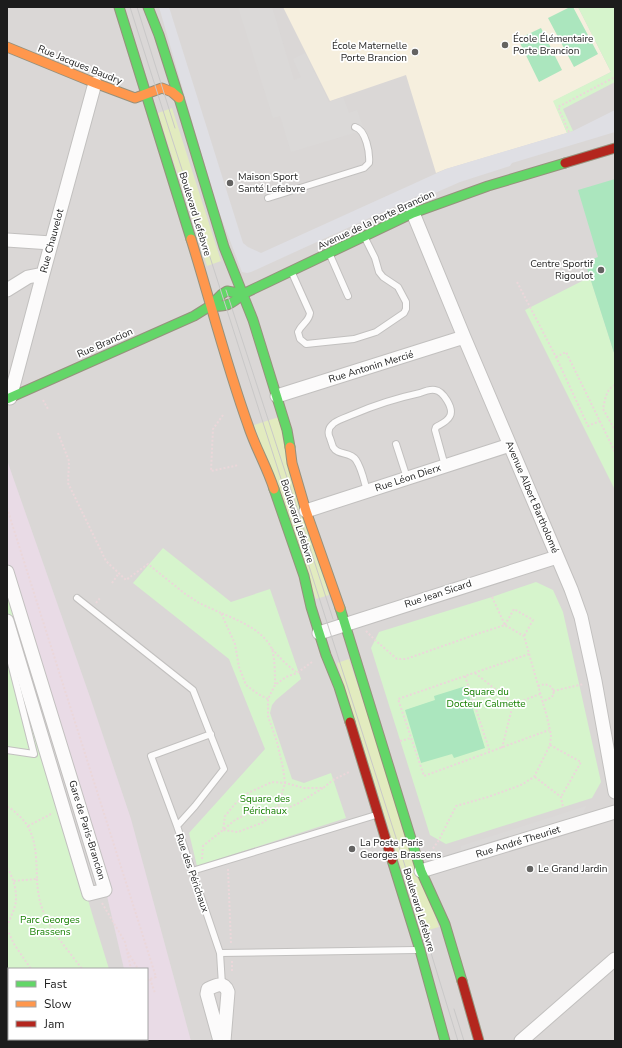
<svg xmlns="http://www.w3.org/2000/svg" width="622" height="1048" font-family="'Nunito Sans',sans-serif">
<style>
.residential{fill:#dad7d6;fill-rule:evenodd}
.industrial{fill:#e9dbe6}
.education{fill:#f6efde}
.grass{fill:#e2ebbf}
.park{fill:#d6f4cc}
.pitch{fill:#abe6be}
.parking{fill:#dbd9d8}
.plaza{fill:#dfdfe4}
.lines{fill:none;stroke-linecap:round;stroke-linejoin:round}
.lane-casing{stroke:#c2c0bf;stroke-width:8}
.street-casing{stroke:#c2c0bf;stroke-width:15}
.fast-casing{stroke:#96917c;stroke-width:11}
.slow-casing{stroke:#96917c;stroke-width:11}
.jam-casing{stroke:#96917c;stroke-width:11}
.path{stroke:#ebd7da;stroke-width:2;stroke-dasharray:2 2;stroke-linecap:butt}
.lane{stroke:#fcfbfb;stroke-width:6}
.street{stroke:#fcfbfb;stroke-width:13}
.fast{stroke:#63d668;stroke-width:9}
.slow{stroke:#ff974d;stroke-width:9}
.jam{stroke:#b3261e;stroke-width:9}
.tram{stroke:#c9c8c8;stroke-width:1}
.poi-dot{fill:#646362;stroke:#fff;stroke-width:1.5}
.labels{text-anchor:middle;dominant-baseline:central;stroke-width:3.5;stroke-linejoin:round;paint-order:stroke}
.poi-label{font-size:10px;fill:#1c1c1c;stroke:#fff;text-anchor:start}
.street-label{font-size:10px;fill:#1c1c1c;stroke:#fff}
.park-label{font-size:10px;fill:#188103;stroke:#fff}
</style>
<rect width="100%" height="100%" fill="#ebe7e4"/>
<path class="residential" d="M7,7H615V1041H7ZM9,969H147V1039H9Z"/>
<path class="industrial" d="M7,460L90,697L131,819L191,1041H141V1039H147V969H124L107,896L7,573Z"/>
<path class="education" d="M283,7H578L611,72L554,101L567,133L446,169L436,173L406,75L330,101Z"/>
<path class="grass" d="M172,108L221,261L207,266L158,113Z
M279,417L329,595L316,599L254,425Z
M349,659L439,927L421,932L337,663Z"/>
<path class="park" d="M578,7H615V82L563,109L573,131L567,133L553,101L611,72Z
M590,277L615,356V490L525,310Z
M163,548L231,602L270,589L301,679L276,700L272,705L270,713L292,779L304,783L331,773L346,818L197,866L189,833L265,749L229,659L133,583Z
M7,568L26,629L12,633L10,629L93,917L109,969H9V1039H131L132,1041H7Z
M536,582L553,590L563,612L601,782L592,798L446,844L430,835L371,648L379,632L492,597Z"/>
<path class="pitch" d="M570,7H573L598,54L574,67L548,18Z
M541,28L562,70L539,82L518,39Z
M615,179V356L585,262L598,257L578,190Z
M466,686L485,748L454,758L452,754L421,763L405,710L435,700L434,696Z"/>
<path class="parking" d="M238,7H272L294,80L301,77L293,59L305,53L329,102L343,97L349,113L357,110L364,130L291,152L280,116L273,118Z
M586,806L582,817L460,855L461,846Z"/>
<path class="plaza" d="M159,7H169L243,243L248,247L261,253L446,169L573,131L615,110V132L512,163L510,166L460,182L435,193L431,190L251,272L247,273L242,272L216,204Z"/>
<g class="lines">
<defs>
<path id="lane" d="M268,198L364,168L369,163C370,153 366,130 355,127
M330,255L348,296
M292,273L310,313C309,322 302,323 298,332L300,339L306,344L354,339L376,332L404,313L406,309V302L398,287L383,277L379,272L375,258L365,238
M396,444L407,478
M367,491C364,481 362,469 356,460C350,451 338,456 333,447C332,444 331,441 330,438C329,436 328,433 329,430C329,427 332,425 334,423C340,419 347,417 354,414C375,405 397,398 420,393C425,391 431,389 435,390C443,391 454,408 450,416C447,422 441,424 436,427L435,430L445,466
M77,598L193,690L224,769L195,806L177,826L220,953L222,985
M7,643L9,655L34,754L7,750
M177,826L151,756L211,734
M192,871L376,815
M220,953L416,950"/>
<path id="street" d="M413,213L464,337L571,589L581,617L595,681L615,792
M7,240L51,243
M7,290L28,277L43,274
M277,396L464,337
M10,398L43,274L95,83
M306,511L510,445
M7,572L105,890L89,894L7,621
M319,633L557,557
M421,871L615,812
M220,1041L207,994L208,989C216,985 224,981 228,992L224,1041
M521,1041L615,959"/>
<path id="fast" d="M119,7L191,239
M148,7L159,35L179,98L224,247L253,320L287,430L290,447
M210,306C226,307 231,305 243,294L413,213L488,186L565,163
M7,399L194,316L210,306L222,294L227,291L243,294
M274,489L304,576L311,607L326,655L339,687L350,722
M340,608L421,871L445,924L462,981
M392,860L420,950L445,1041"/>
<path id="slow" d="M7,47L95,83L135,98L162,88L172,92L179,98
M191,239C210,300 226,364 248,425C255,447 267,467 274,489
M290,447L292,463L306,511L340,608"/>
<path id="jam" d="M565,163L615,148
M350,722L392,860
M462,981L479,1041"/>
</defs>
<use href="#lane" class="lane-casing"/>
<use href="#street" class="street-casing"/>
<use href="#fast" class="fast-casing"/>
<use href="#slow" class="slow-casing"/>
<use href="#jam" class="jam-casing"/>
<path class="path" d="M569,132L558,107L615,77
M517,282L556,357L588,426L600,421
M556,357L566,352L615,452
M615,385C606,389 605,400 603,409L615,430
M43,400L48,409
M223,415L213,429L211,471L239,465
M58,433L69,461L68,483L106,561L126,580L148,564L184,593L199,603L221,613
M7,508L156,977L147,980
M112,583L119,573
M492,597L505,625
M96,603L100,598
M505,625L514,609L533,620L524,636
M366,631L375,640L397,659H406L480,633L505,625L524,636L547,717L551,735L550,745L534,777L521,785L488,797L456,806L439,840L432,850
M272,649L285,663L296,672
M529,654L398,699L424,776L549,730
M312,662L297,673L286,677L275,685L268,699V716L277,742L283,768L285,783L278,807L264,822L238,832L223,830L235,820L253,811L278,807L285,809L297,804L323,788
M475,673L514,704L540,694
M465,676L490,752
M538,686L545,684L552,687L554,695L550,698L542,702
M553,691L584,684
M268,699L258,694L246,685L239,667L235,644L221,613C238,620 262,630 271,647C275,654 275,676 275,684
M400,741L411,738
M550,745L581,762L561,797
M502,748L513,704
M535,777L561,797L563,807
M7,807C11,808 14,811 17,814C37,830 36,855 37,879L13,881
M28,826L53,813
M202,859L203,846L223,830L225,816L235,804L248,793L272,782L285,783L304,788H323L333,780L349,772
M7,868C14,878 18,894 15,906C13,913 9,920 7,927
M228,869L231,944
M37,879C37,885 38,891 39,897C44,924 66,947 82,969
M102,903L125,942L131,969
M7,929L14,944L31,969
M128,952L138,969
M232,961V973
M150,979L155,993
M7,990L9,993
M7,1032H9
M52,1039L54,1041
M77,1041L78,1039
M145,1041V1039"/>
<use href="#lane" class="lane"/>
<use href="#street" class="street"/>
<use href="#fast" class="fast"/>
<use href="#slow" class="slow"/>
<use href="#jam" class="jam"/>
<path class="tram" d="M130,7L160,101L406,869L424,930L458,1041
M137,7L175,128
M226,290L333,619
M454,1009L464,1041"/>
</g>
<g class="poi-dot">
<circle cx="505" cy="45" r="4"/>
<circle cx="415" cy="52" r="4"/>
<circle cx="230" cy="183" r="4"/>
<circle cx="601" cy="270" r="4"/>
<circle cx="352" cy="849" r="4"/>
<circle cx="530" cy="869" r="4"/>
</g>
<g class="labels">
<g class="poi-label">
<text x="513" y="39">École Élémentaire<tspan x="513" dy="12">Porte Brancion</tspan></text>
<text x="407" y="46" text-anchor="end">École Maternelle<tspan x="407" dy="12">Porte Brancion</tspan></text>
<text x="238" y="177">Maison Sport<tspan x="238" dy="12">Santé Lefebvre</tspan></text>
<text x="593" y="264" text-anchor="end">Centre Sportif<tspan x="593" dy="12">Rigoulot</tspan></text>
<text x="360" y="843">La Poste Paris<tspan x="360" dy="12">Georges Brassens</tspan></text>
<text x="538" y="869">Le Grand Jardin</text>
</g>
<g class="street-label">
<text transform="translate(80 65) rotate(22)">Rue Jacques Baudry</text>
<text transform="translate(195 214) rotate(73)">Boulevard Lefebvre</text>
<text transform="translate(376 220) rotate(-25)">Avenue de la Porte Brancion</text>
<text transform="translate(52 241) rotate(-75)">Rue Chauvelot</text>
<text transform="translate(105 343) rotate(-24)">Rue Brancion</text>
<text transform="translate(371 367) rotate(-17)">Rue Antonin Mercié</text>
<text transform="translate(408 478) rotate(-18)">Rue Léon Dierx</text>
<text transform="translate(532 497) rotate(67)">Avenue Albert Bartholomé</text>
<text transform="translate(297 521) rotate(72)">Boulevard Lefebvre</text>
<text transform="translate(438 594) rotate(-18)">Rue Jean Sicard</text>
<text transform="translate(87 830) rotate(73)">Gare de Paris-Brancion</text>
<text transform="translate(518 842) rotate(-17)">Rue André Theuriet</text>
<text transform="translate(192 873) rotate(71)">Rue des Périchaux</text>
<text transform="translate(419 910) rotate(73)">Boulevard Lefebvre</text>
</g>
<g class="park-label">
<text x="486" y="692">Square du<tspan x="486" dy="12">Docteur Calmette</tspan></text>
<text x="265" y="799">Square des<tspan x="265" dy="12">Périchaux</tspan></text>
<text x="50" y="920">Parc Georges<tspan x="50" dy="12">Brassens</tspan></text>
</g>
</g>
<rect width="622" height="1048" fill="none" stroke="#1c1c1c" stroke-width="16"/>
<rect x="8" y="968" width="140" height="72" fill="#ffffff" stroke="#a4a4a4"/>
<rect x="16" y="981" width="20" height="6" fill="#63d668" stroke="#a4a4a4"/>
<text x="44" y="988" font-size="12" fill="#1c1c1c">Fast</text>
<rect x="16" y="1001" width="20" height="6" fill="#ff974d" stroke="#a4a4a4"/>
<text x="44" y="1008" font-size="12" fill="#1c1c1c">Slow</text>
<rect x="16" y="1021" width="20" height="6" fill="#b3261e" stroke="#a4a4a4"/>
<text x="44" y="1028" font-size="12" fill="#1c1c1c">Jam</text>
</svg>
